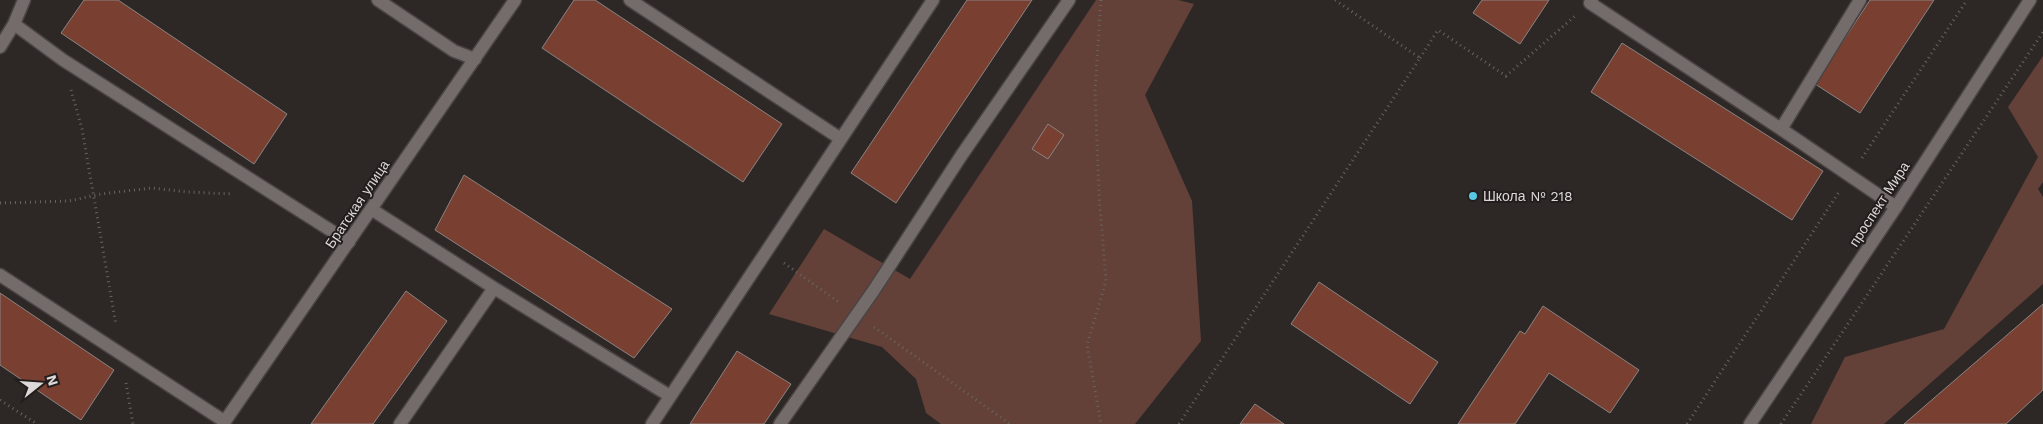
<svg xmlns="http://www.w3.org/2000/svg" width="2043" height="424" font-family="'Work Sans',sans-serif">
<style>
.green{fill:#644138}
.building{fill:#793f31;stroke:#8a8483}
.lines{fill:none;stroke-linecap:round;stroke-linejoin:round}
.lane-casing{stroke:#494443;stroke-width:15}
.street-casing{stroke:#494443;stroke-width:15}
.secondary-casing{stroke:#494443;stroke-width:15}
.path{stroke:#686361;stroke-width:3;stroke-dasharray:1 4;stroke-linecap:butt}
.lane{stroke:#736c6b;stroke-width:12}
.street{stroke:#736c6b;stroke-width:12}
.secondary{stroke:#736c6b;stroke-width:12}
.poi-dot{fill:#57c9e2;stroke:#231e1d;stroke-width:2}
.labels{text-anchor:middle;dominant-baseline:central;stroke-width:4;stroke-linejoin:round;paint-order:stroke}
.poi-label{font-size:14px;fill:#ddd9d8;stroke:#231e1d;text-anchor:start}
.street-label{font-size:14px;fill:#ddd9d8;stroke:#231e1d}
</style>
<rect width="100%" height="100%" fill="#2d2826"/>
<path class="green" d="M1096,0H1178L1194,4L1145,95L1192,201L1201,341L1135,424H941L926,413L916,379L882,347L769,314L824,229L910,279Z
M2043,56V182L2038,189L2043,197V284L1884,424H1811L1845,357L1944,329L2038,157L2008,107Z"/>
<path class="building" d="M84,0H118L287,114L254,164L61,33Z
M574,0H595L782,124L743,182L542,48Z
M967,0H1032L896,203L851,173Z
M1482,0H1549L1520,44L1473,13Z
M1870,0H1934L1860,113L1815,84Z
M1622,43L1823,171L1792,220L1591,92Z
M1048,124L1064,135L1048,159L1032,149Z
M464,175L672,309L634,358L435,230Z
M1319,282L1438,362L1410,404L1291,324Z
M406,291L447,321L373,424H311Z
M0,293L114,370L81,420L0,365Z
M2043,304V390L2006,424H1904Z
M1543,306L1639,370L1610,413L1549,373L1515,424H1458L1520,331L1525,334Z
M737,351L791,384L764,424H690Z
M1255,404L1284,424H1240Z"/>
<g class="lines">
<defs>
<path id="lane" d="M378,0L454,51L475,59
M630,0L841,139
M1592,0L1590,3L1781,129L1860,0
M14,24L63,60L349,242
M0,47L14,24L24,0
M1781,129L1896,207
M371,209L494,288L400,424
M0,275L224,421
M494,288L670,396
M652,424L933,0
M780,424L874,290L961,156L1069,0"/>
<path id="street" d="M223,424L515,0"/>
<path id="secondary" d="M1750,424L1896,207L2030,0"/>
</defs>
<use href="#lane" class="lane-casing"/>
<use href="#street" class="street-casing"/>
<use href="#secondary" class="secondary-casing"/>
<path class="path" d="M1101,0L1095,90L1099,194L1106,281L1087,345L1101,424
M1420,58L1438,30L1506,76L1575,16
M71,90L82,129L116,325
M1862,158L1967,0
M0,203L69,201L101,194L152,188L188,192L233,194
M784,263L840,303
M874,327L1010,424
M126,383L133,424
M0,400L37,424
M1179,424L1420,58L1335,0
M1687,424L1839,192
M1781,424L2043,32"/>
<use href="#lane" class="lane"/>
<use href="#street" class="street"/>
<use href="#secondary" class="secondary"/>
</g>
<circle class="poi-dot" cx="1473" cy="196" r="5"/>
<g class="labels">
<g class="poi-label">
<text x="1483" y="196">Школа № 218</text>
</g>
<g class="street-label">
<text transform="translate(357 204) rotate(-56)">Братская улица</text>
<text transform="translate(1879 204) rotate(-57)">проспект Мира</text>
</g>
</g>
<g transform="translate(40 384) rotate(73)" stroke="#231e1d" stroke-width="4" paint-order="stroke">
<path d="M0-4L9 19L0 12L-9 19Z" fill="#ddd9d8"/>
<text y="-8" font-size="14" font-weight="bold" text-anchor="middle" fill="#ddd9d8">N</text>
</g>
</svg>
